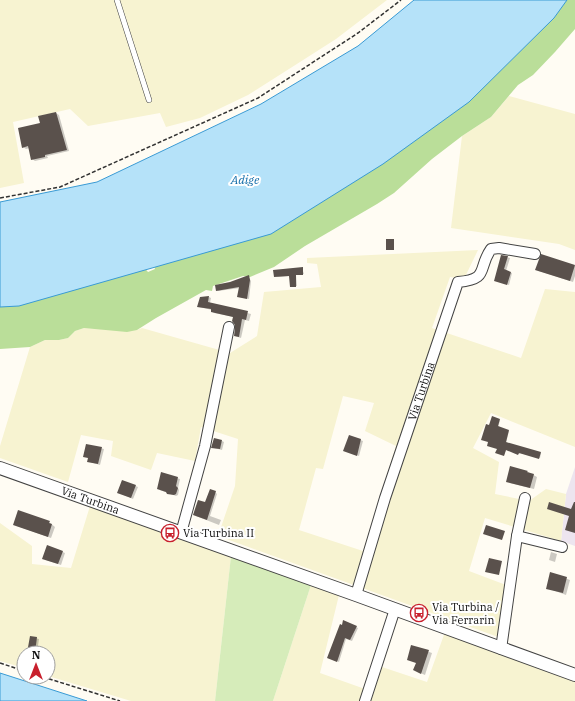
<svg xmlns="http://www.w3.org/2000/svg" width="575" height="701" font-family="'IBM Plex Serif',serif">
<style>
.industrial{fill:#ede5ef}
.farmland{fill:#f7f3d1;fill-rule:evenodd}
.green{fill:#d6ecba}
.forest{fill:#bade99}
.water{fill:#b5e2f9;stroke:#399ad4}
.shadow{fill:#0003}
.building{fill:#5a514c}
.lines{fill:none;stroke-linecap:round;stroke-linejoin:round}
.service-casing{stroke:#434343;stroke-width:6}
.minor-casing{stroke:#434343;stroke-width:12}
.tertiary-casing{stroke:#434343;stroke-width:14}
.path{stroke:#323232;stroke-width:1.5;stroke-dasharray:4 2;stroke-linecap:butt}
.service{stroke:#fff;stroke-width:5}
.minor{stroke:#fff;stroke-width:10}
.tertiary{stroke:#fff;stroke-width:12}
.labels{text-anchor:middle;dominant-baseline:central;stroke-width:4;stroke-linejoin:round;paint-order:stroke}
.street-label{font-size:11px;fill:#101010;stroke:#fff}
.poi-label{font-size:11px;fill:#101010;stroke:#fff;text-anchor:start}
.water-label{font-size:12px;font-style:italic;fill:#126ca9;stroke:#fff}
</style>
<rect width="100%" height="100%" fill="#fffcf3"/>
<path class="industrial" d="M575,467V546L561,541L566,494Z"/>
<path class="farmland" d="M0,0H387L336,39L300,62L248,95L200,118L166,127L160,113L88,126L70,109L13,122L24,183L0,188Z
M509,96L575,114V250L559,244L451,228L462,136L491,117Z
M478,250L464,279L450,277L432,328L521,358L545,289L575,292V447L491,413L473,448L499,462L495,494L529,501L546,489L566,494L561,541L485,518L469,571L511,587L501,638L218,536L235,486L238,439L201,427L195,461L157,453L151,470L111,456L113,441L81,435L68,482L0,458V446L30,347L45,340H59L68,338L75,331L84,328L137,330L142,328L230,353L257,336L264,292L321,287L317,264L307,263V258ZM343,396L374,403L365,431L396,446L363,551L299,530L316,468L323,469Z
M90,506L231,556L215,701H131L48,676V653H24V668L0,661V523L32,546V564L71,568Z
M311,585L339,595L320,673L365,689L362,701H273Z
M445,632L575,680V701H371L382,667L427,682Z"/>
<path class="green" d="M231,556L311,585L273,701H215Z"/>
<path class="forest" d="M543,0H575V29L555,52L533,75L518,85L491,117L462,136L432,159L394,193L377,204L305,246L274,267L250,277L243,276L213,286L212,291L206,290L156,318L137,330L127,332L84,328L75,331L68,338L59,340H45L30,347L0,349V295L137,259L148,272L155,269L153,261Z"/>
<path class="water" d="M414,0H567L554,18L469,102L383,164L271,234L19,306L0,307V202L97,182L261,104L358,46Z
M0,673L87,701H0Z"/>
<path class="shadow" d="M56,113L59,115L69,151L47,156L48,158L35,161L32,159L30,148L26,149L23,147L42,124Z
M542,255L575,266V276L573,282L539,271Z
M502,256L510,258L506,271L512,273L509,285L496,281Z
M302,268L304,274L296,275L297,286L291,287L290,276L275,277Z
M248,276L251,281L249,299L240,297V288L218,291L217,290Z
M209,297L211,298L210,303L251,314L249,321L245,320L241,338L235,336L236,328L234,317L214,313L212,311V310L199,307Z
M500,420L498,428L509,431L506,443L541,453L540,458L520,453L519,454L506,450L504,455L497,453L498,449L490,426Z
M349,436L363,441L359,456L346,451Z
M222,441L224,442L222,450L214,448Z
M87,445L104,449L100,465L90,462Z
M528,472L537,477L534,489L510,483L527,477Z
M162,474L180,479L178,488L179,490L178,495L176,496L160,490Z
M122,481L138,487L133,499L119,493Z
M215,492L217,494L210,516L221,520L219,525L196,516Z
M49,522L55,527L51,538L17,526Z
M48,546L65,553L61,565L46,560Z
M551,552L557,554L555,562L549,560Z
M551,573L570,580L566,595L547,588Z
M344,621L358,628L352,641L346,639L339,662L330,658Z
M31,637L39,639L37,653H28Z
M412,646L432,653L425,675L418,672L417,663Z"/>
<path class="building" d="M56,112L67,150L45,155V157L31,160L28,146L22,148L18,128L40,123L38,116Z
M386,239H394V250H386Z
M541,254L575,265L570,281L535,270Z
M501,255L508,256L504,269L511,272L507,285L494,281Z
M303,267V275H296V287H290L289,276L274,277L273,270Z
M249,275L250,280L247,299L237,297L239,287L216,291L215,285L230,282Z
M209,296L208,302L248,311L246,320L242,319L239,337L234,336L235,328V325L232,321L233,317L211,312V309L197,307L200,297Z
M492,416L500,419L498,426L509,430L506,442L541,452L539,459L519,453L518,455L506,450L504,456L495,453L497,449L487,446L488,442L481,440L486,424L489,425Z
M349,435L361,439L357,456L343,451Z
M214,438L222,440L220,449L211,448Z
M86,444L102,447L98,464L87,462L88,458L83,457Z
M510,466L528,471L527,472L534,474L530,488L506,482Z
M161,472L178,477L176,486L178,488L176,494L174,495L167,494L166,492L157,489Z
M122,480L136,485L131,498L117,493Z
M210,489L216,491L207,520L193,515L198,500L205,502Z
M549,502L571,509L574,502H575V533L565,530L569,516L547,509Z
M18,510L50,521L49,523L52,524L48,537L13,525Z
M486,525L505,531L502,540L483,534Z
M47,545L63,551L58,564L42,559Z
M489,558L502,561L499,575L485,572Z
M550,572L567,577L563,593L546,589Z
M343,620L357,626L350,640L345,638L337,662L327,658L340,624L342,625Z
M30,636L37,637L35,653H27Z
M411,645L429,650L421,674L413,670L416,663L407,660Z"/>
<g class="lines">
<defs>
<path id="service" d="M117,0L149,100"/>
<g id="minor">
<path d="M181,533L205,446L229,327"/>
<path d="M517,536L562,547"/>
<path id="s1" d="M356,595L385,498L458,282C490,279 477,269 491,249L499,248L535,254"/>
<path d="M501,649L517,536L525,498"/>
<path d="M365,701L395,609"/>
</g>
<g id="tertiary">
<path id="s2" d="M0,468L356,595L575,675"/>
</g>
</defs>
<use href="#service" class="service-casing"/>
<use href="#minor" class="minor-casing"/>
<use href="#tertiary" class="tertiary-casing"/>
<path class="path" d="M0,198L60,187L258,98L358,33L401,0
M0,663L24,671
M43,677L120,701"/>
<use href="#service" class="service"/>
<use href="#minor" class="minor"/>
<use href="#tertiary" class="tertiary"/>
</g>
<defs>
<symbol id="bus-ring" viewBox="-11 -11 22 22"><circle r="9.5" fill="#fff" stroke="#c8202d" stroke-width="1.5"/><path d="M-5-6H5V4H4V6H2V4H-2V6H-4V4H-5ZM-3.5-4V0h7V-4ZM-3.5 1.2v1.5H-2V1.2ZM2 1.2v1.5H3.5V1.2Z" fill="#c8202d"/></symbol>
</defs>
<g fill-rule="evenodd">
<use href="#bus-ring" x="160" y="523" width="20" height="20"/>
<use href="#bus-ring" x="409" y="603" width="20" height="20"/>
</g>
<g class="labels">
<g class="street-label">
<text stroke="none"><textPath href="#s1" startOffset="214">Via Turbina</textPath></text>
<text stroke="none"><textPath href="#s2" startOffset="96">Via Turbina</textPath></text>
</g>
<g class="poi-label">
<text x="183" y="533">Via Turbina II</text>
<text x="432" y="607">Via Turbina /<tspan x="432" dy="13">Via Ferrarin</tspan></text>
</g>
<g class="water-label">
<text x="245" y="179">Adige</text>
</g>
</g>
<g transform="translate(36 665)"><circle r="19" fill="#ffffff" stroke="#9f9f9f"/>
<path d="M0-3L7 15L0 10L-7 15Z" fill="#c8202d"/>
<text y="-6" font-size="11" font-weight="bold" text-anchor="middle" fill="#101010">N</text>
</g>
</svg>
